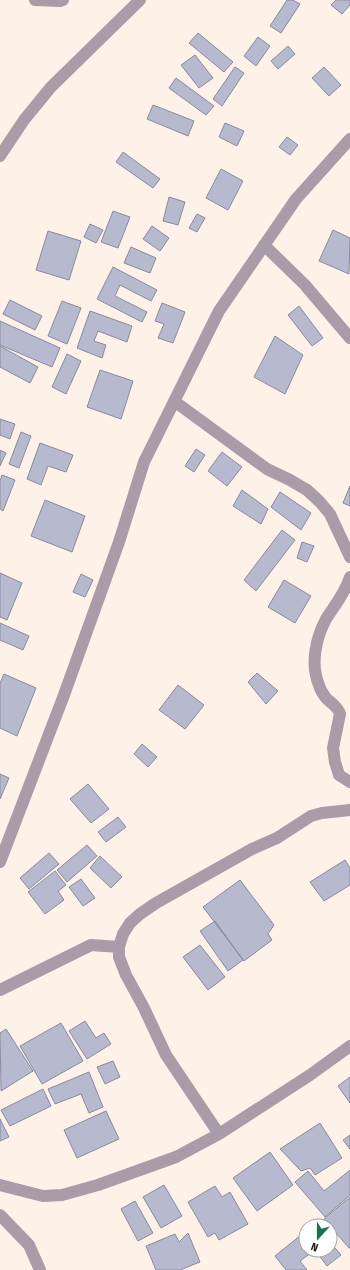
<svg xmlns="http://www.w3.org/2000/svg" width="350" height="1270" font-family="'Fira Sans Condensed',sans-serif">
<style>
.building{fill:#b7bacf;stroke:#888a9f}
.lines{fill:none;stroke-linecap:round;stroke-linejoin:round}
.minor{stroke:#aa9ba8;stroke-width:12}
</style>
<rect width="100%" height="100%" fill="#fef1e8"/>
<path class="building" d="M287,0H293L300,4L281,33L270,26Z
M336,0H350V5L342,14L331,5Z
M198,33L233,62L224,72L189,43Z
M258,37L270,46L256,66L244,56Z
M288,46L295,54L278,69L271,61Z
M195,55L213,78L199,88L181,65Z
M235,67L244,73L222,106L213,99Z
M324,67L341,85L329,96L312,78Z
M176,78L214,106L206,115L169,88Z
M153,105L194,121L188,136L147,119Z
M225,123L244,131L237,146L219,137Z
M287,137L298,145L290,155L279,147Z
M123,152L160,179L153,188L116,162Z
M221,169L243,181L228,210L206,198Z
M169,197L185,202L178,225L163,221Z
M113,211L130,217L118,248L101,242Z
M197,214L205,218L197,232L189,228Z
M90,224L103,230L96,243L84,237Z
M152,226L169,238L160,251L143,239Z
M333,230L350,238L349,274L319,261Z
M48,231L81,241L69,280L36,270Z
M131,247L156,258L150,273L124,263Z
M113,267L157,290L151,301L120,285L115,296L147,312L142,322L97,299Z
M10,300L42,316L35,330L3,314Z
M62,301L81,308L67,344L48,336Z
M162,303L185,312L173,343L158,338L164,324L155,321Z
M299,306L323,338L312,346L288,315Z
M90,311L132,326L127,342L98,331L94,341L106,345L102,358L77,348Z
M0,321L60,348L52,367L0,345Z
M275,336L303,355L285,394L254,377Z
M0,346L38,367L30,383L0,367Z
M67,354L81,361L66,394L52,387Z
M100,370L133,381L121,419L87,407Z
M0,419L15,424L10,439L0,435Z
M21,432L31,436L19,468L9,464Z
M40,443L73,455L66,472L48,466L41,485L27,479Z
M196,449L205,455L194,472L185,466Z
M0,450L6,453L0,466Z
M222,452L242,467L227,486L208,471Z
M2,475L15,480L3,511L0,509V481Z
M350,486V506L343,503Z
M242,490L268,509L261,524L233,506Z
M280,492L311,513L301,530L271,507Z
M45,500L85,516L72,552L31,536Z
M282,530L295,540L256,591L244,580Z
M302,542L314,546L307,562L297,558Z
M0,573L22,583L7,620L0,617Z
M81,574L93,580L85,597L73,592Z
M284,580L311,596L295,623L268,607Z
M0,623L29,636L23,650L0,640Z
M257,673L278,691L266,704L248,682Z
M4,674L36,688L17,736L0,728V683Z
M178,685L204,705L185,729L159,710Z
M142,744L157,757L148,767L134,754Z
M0,774L9,778L0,799Z
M88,784L109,809L91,823L70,799Z
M118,817L126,827L106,842L98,832Z
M87,845L97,856L67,882L57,870Z
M49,853L59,864L29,889L20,878Z
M100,856L122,877L111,888L90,868Z
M345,860L350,868V885L324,901L310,882Z
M55,871L66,885L58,891L64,900L45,914L28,892Z
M81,879L95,898L83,906L69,887Z
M240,880L274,925L268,934L272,940L244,961L203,907Z
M215,921L243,960L228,971L200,931Z
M200,945L225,977L208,990L183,957Z
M85,1021L96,1038L104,1033L111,1044L87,1059L69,1031Z
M61,1023L83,1061L42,1084L20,1046Z
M6,1029L33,1071L1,1091L0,1033Z
M113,1061L120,1077L105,1084L97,1067Z
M89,1072L103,1107L89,1113L81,1094L55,1104L48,1089Z
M350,1077V1103L338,1086Z
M43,1089L51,1106L10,1126L1,1110Z
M106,1111L119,1139L77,1158L64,1130Z
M0,1119L9,1137L0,1141Z
M320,1123L342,1158L315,1175L310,1168L301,1171L280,1149Z
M350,1135V1149L343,1140Z
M270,1152L293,1185L257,1211L233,1178Z
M350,1170V1195L325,1217L295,1182L308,1171L324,1191Z
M164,1185L182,1216L161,1228L143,1197Z
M215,1186L222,1197L230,1192L248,1224L219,1240L215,1233L208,1237L188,1202Z
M350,1197V1248H349L324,1219Z
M135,1201L153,1233L138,1241L121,1209Z
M306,1231V1250H330V1242L341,1255L327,1266L315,1250L300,1261L307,1270H286L275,1256Z
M188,1233L200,1262L180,1270H156L146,1246L175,1234L179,1242Z"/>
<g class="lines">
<path class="minor" d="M35,0L60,1L63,0
M0,156L24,120L51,87L140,0
M264,245L305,285L350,338
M174,401L267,469L290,480L307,490L320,502L330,514L350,557
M350,577C345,593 335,605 326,619C316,638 310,664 319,685C320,689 323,694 326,698C331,703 338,707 340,714L333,748L335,762L339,775L350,782
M0,862L64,695L119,542L144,462L219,311L296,199L350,139
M0,990L91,945L119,947
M219,1134L166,1055L144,1008L126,975L119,957V947L123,934L130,923L140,914L156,903L252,849L277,838L311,816L322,813L350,810
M0,1185L43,1196L62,1195L98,1185L176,1157L219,1134L310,1075L350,1046
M0,1215L29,1245L40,1270"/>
</g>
<g transform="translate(318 1238) rotate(201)"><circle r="19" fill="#ffffff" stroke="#a6a3a1"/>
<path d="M0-3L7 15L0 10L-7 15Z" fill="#1a7348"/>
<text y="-6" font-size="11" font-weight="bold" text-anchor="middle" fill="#201813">N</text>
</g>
</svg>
